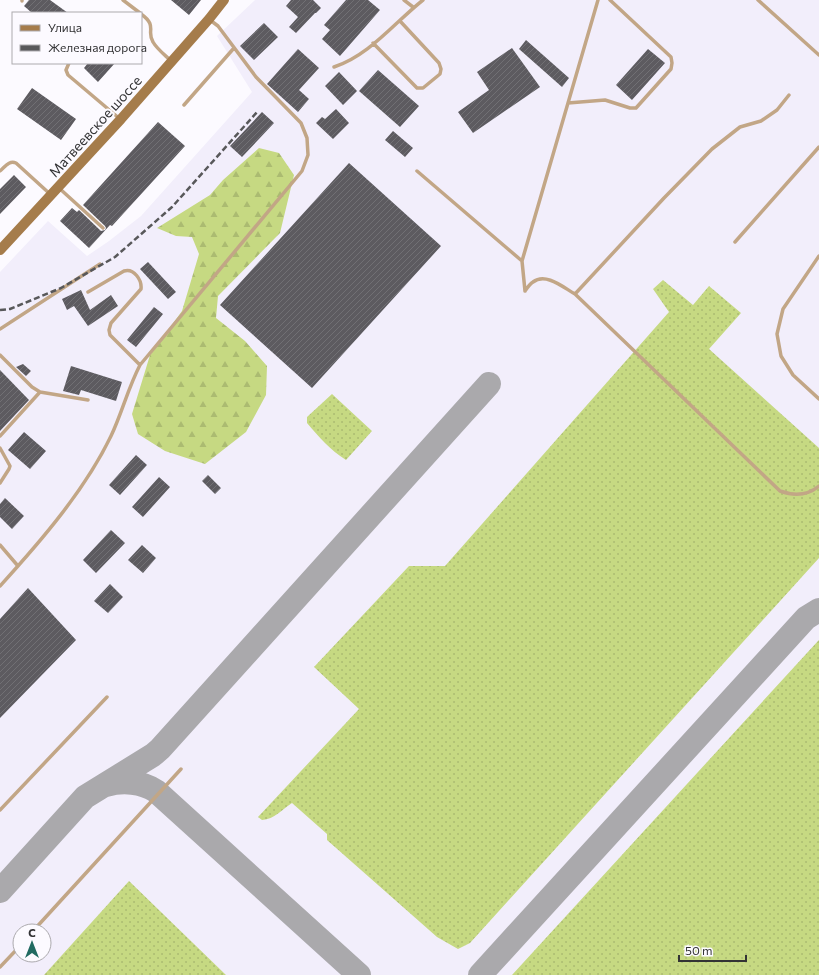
<svg xmlns="http://www.w3.org/2000/svg" width="819" height="975" font-family="Commissioner,sans-serif">
<style>
.built{fill:#f2eefb;fill-rule:evenodd}
.grass{fill:url(#grass-dots)}
.forest{fill:url(#forest-firs)}
.lines{fill:none;stroke-linecap:round;stroke-linejoin:round}
.taxiway{stroke:#aaa9ac;stroke-width:24}
.building{fill:url(#building-hatch)}
.lane{stroke:#c2a686;stroke-width:3.5}
.secondary{stroke:#a57c4b;stroke-width:10}
.rail{stroke:#58585a;stroke-width:2.5;stroke-dasharray:6 3;stroke-linecap:butt}
.labels{text-anchor:middle;dominant-baseline:central;stroke-width:4;stroke-linejoin:round;paint-order:stroke}
.street-label{font-size:14px;fill:#333335;stroke:#fcfaff}
</style>
<defs>
<pattern id="grass-dots" width="8" height="8" patternUnits="userSpaceOnUse"><rect width="8" height="8" fill="#c6d982"/><path d="M2 2h.1M6 6h.1" fill="none" stroke="#abbb71" stroke-width="1.8" stroke-linecap="round"/></pattern>
<pattern id="forest-firs" width="22" height="20" patternUnits="userSpaceOnUse"><rect width="22" height="20" fill="#c6d982"/><path d="M5 1l3.5 6h-7zM16 11l3.5 6h-7z" fill="#abbb71"/></pattern>
<pattern id="building-hatch" width="6" height="6" patternUnits="userSpaceOnUse"><rect width="6" height="6" fill="#5d5b60"/><path d="M-1 1l2-2M0 6l6-6M5 7l2-2" fill="none" stroke="#717074"/></pattern>
</defs>
<rect width="100%" height="100%" fill="#fcfaff"/>
<path class="built" d="M255,0H819V975H0V272L48,221L87,256L109,241L141,216L252,92L217,36ZM20,931H44V955H20Z"/>
<path class="grass" d="M663,280L693,305L709,286L741,313L709,349L819,448V558L470,943L458,949L437,937L327,840V834L292,803C281,810 275,819 262,820L258,817L359,709L314,667L409,566H445L669,312L653,289Z
M332,394L372,431L346,460C330,450 319,437 307,423V417Z
M819,640V975H512L818,641Z
M129,881L226,975H44Z"/>
<path class="forest" d="M259,148L279,153L294,175L280,233L218,296L216,318L245,341L267,366L266,395L246,432L205,464L165,451L138,434L132,414L150,355L182,311L199,254L192,237L176,236L157,228L210,195L223,180Z"/>
<g class="lines">
<path class="taxiway" d="M106,785C123,780 142,782 156,791L359,975
M0,891L85,797L153,755L160,749L489,384
M480,975L806,618L819,610"/>
</g>
<path class="building" d="M29,0H50L68,13H32L24,6Z
M171,0H201L189,15Z
M291,0H313L321,8L316,13H315L296,33L289,27L298,17L286,6Z
M346,0H368L380,10L340,56L322,39L330,30L324,25Z
M264,23L278,37L254,60L240,46Z
M526,40L569,78L562,87L519,49Z
M512,48L540,87L473,133L458,112L489,90L477,72Z
M298,49L319,68L299,90L309,99L298,112L267,84Z
M648,49L665,63L632,100L616,85Z
M88,63H115L98,82L84,68Z
M378,70L419,106L400,127L359,91Z
M339,72L357,91L343,105L325,86Z
M32,88L76,119L61,140L17,109Z
M336,109L349,123L333,139L316,123L322,117L325,119Z
M262,112L274,123L242,157L230,146Z
M158,122L185,146L112,226L110,225L89,248L60,221L72,208L77,212L79,210L101,231L105,230L106,228L105,226L83,205Z
M393,131L413,148L405,157L385,140Z
M349,163L441,246L312,388L220,305Z
M14,175L26,187L0,214V189Z
M148,262L176,292L168,299L140,269Z
M81,290L90,310L111,295L118,306L88,326L74,306L67,310L62,299Z
M154,307L163,314L136,347L127,340Z
M23,364L31,371L26,376L16,367Z
M71,366L122,382L116,401L81,390L79,395L63,391Z
M0,370L29,400L0,431Z
M24,432L46,451L30,469L8,450Z
M136,455L147,465L120,495L109,485Z
M208,475L221,488L215,494L202,481Z
M159,477L170,487L143,517L132,507Z
M5,498L24,516L12,529L0,517V504Z
M111,530L125,543L96,573L83,560Z
M142,545L156,558L143,573L128,560Z
M110,584L123,597L108,613L94,601Z
M28,588L76,640L0,718V619Z"/>
<g class="lines">
<path class="lane" d="M123,0L140,13
M404,0L413,7
M758,0L819,55
M22,1V0
M141,14C158,26 146,31 153,42C157,49 165,55 171,61
M373,43L417,88H423L440,74L441,69L439,63L400,21
M69,63L66,70L68,75L120,119
M334,67C369,56 395,22 423,0
M568,103L605,100L630,108H636L671,69L672,63L671,57L610,0
M184,105L234,48
M0,171C5,167 9,160 16,163L50,194
M417,171L522,261
M59,188L103,228
M735,242L819,147
M819,256L783,309L777,334L781,356L793,375L819,399
M525,291C527,288 530,284 533,282C546,272 564,288 575,294L780,491C794,496 807,496 819,486
M525,291L522,261L598,0
M88,292L124,271C134,268 142,280 141,289L111,323L109,330L110,335L140,365
M575,294L664,198L712,149L740,127L761,121L777,110L789,95
M0,329L100,264
M0,355L32,387L40,392L88,400
M0,436L40,392
M0,448L10,466L9,469L0,483
M0,545L18,566
M0,586C41,541 85,490 111,436C122,413 128,388 140,365L302,171L308,155L307,138L301,123L256,77L218,26L210,20
M0,810L107,697
M33,931L181,769
M0,967L20,946"/>
<path class="secondary" d="M0,250L121,119L209,19L224,0"/>
<path class="rail" d="M0,310L10,309L61,288L115,257L172,207L258,111"/>
</g>
<g class="labels">
<g class="street-label">
<text transform="translate(95 126) rotate(-48)">Матвеевское шоссе</text>
</g>
</g>
<rect x="12" y="12" width="130" height="52" fill="#fcfaff" stroke="#acaaae"/>
<rect x="20" y="25" width="20" height="6" fill="#a57c4b" stroke="#acaaae"/>
<text x="48" y="32" font-size="12" fill="#333335">Улица</text>
<rect x="20" y="45" width="20" height="6" fill="#58585a" stroke="#acaaae"/>
<text x="48" y="52" font-size="12" fill="#333335">Железная дорога</text>
<g transform="translate(32 943)"><circle r="19" fill="#fcfaff" stroke="#acaaae"/>
<path d="M0-3L7 15L0 10L-7 15Z" fill="#216a61"/>
<text y="-6" font-size="11" font-weight="bold" text-anchor="middle" fill="#333335">С</text>
</g>
<path d="M679 955v6h67v-6" fill="none" stroke="#333335" stroke-width="2"/>
<text x="685" y="955" font-size="12" fill="#333335" stroke="#fcfaff" stroke-width="3" paint-order="stroke">50 m</text>
</svg>
